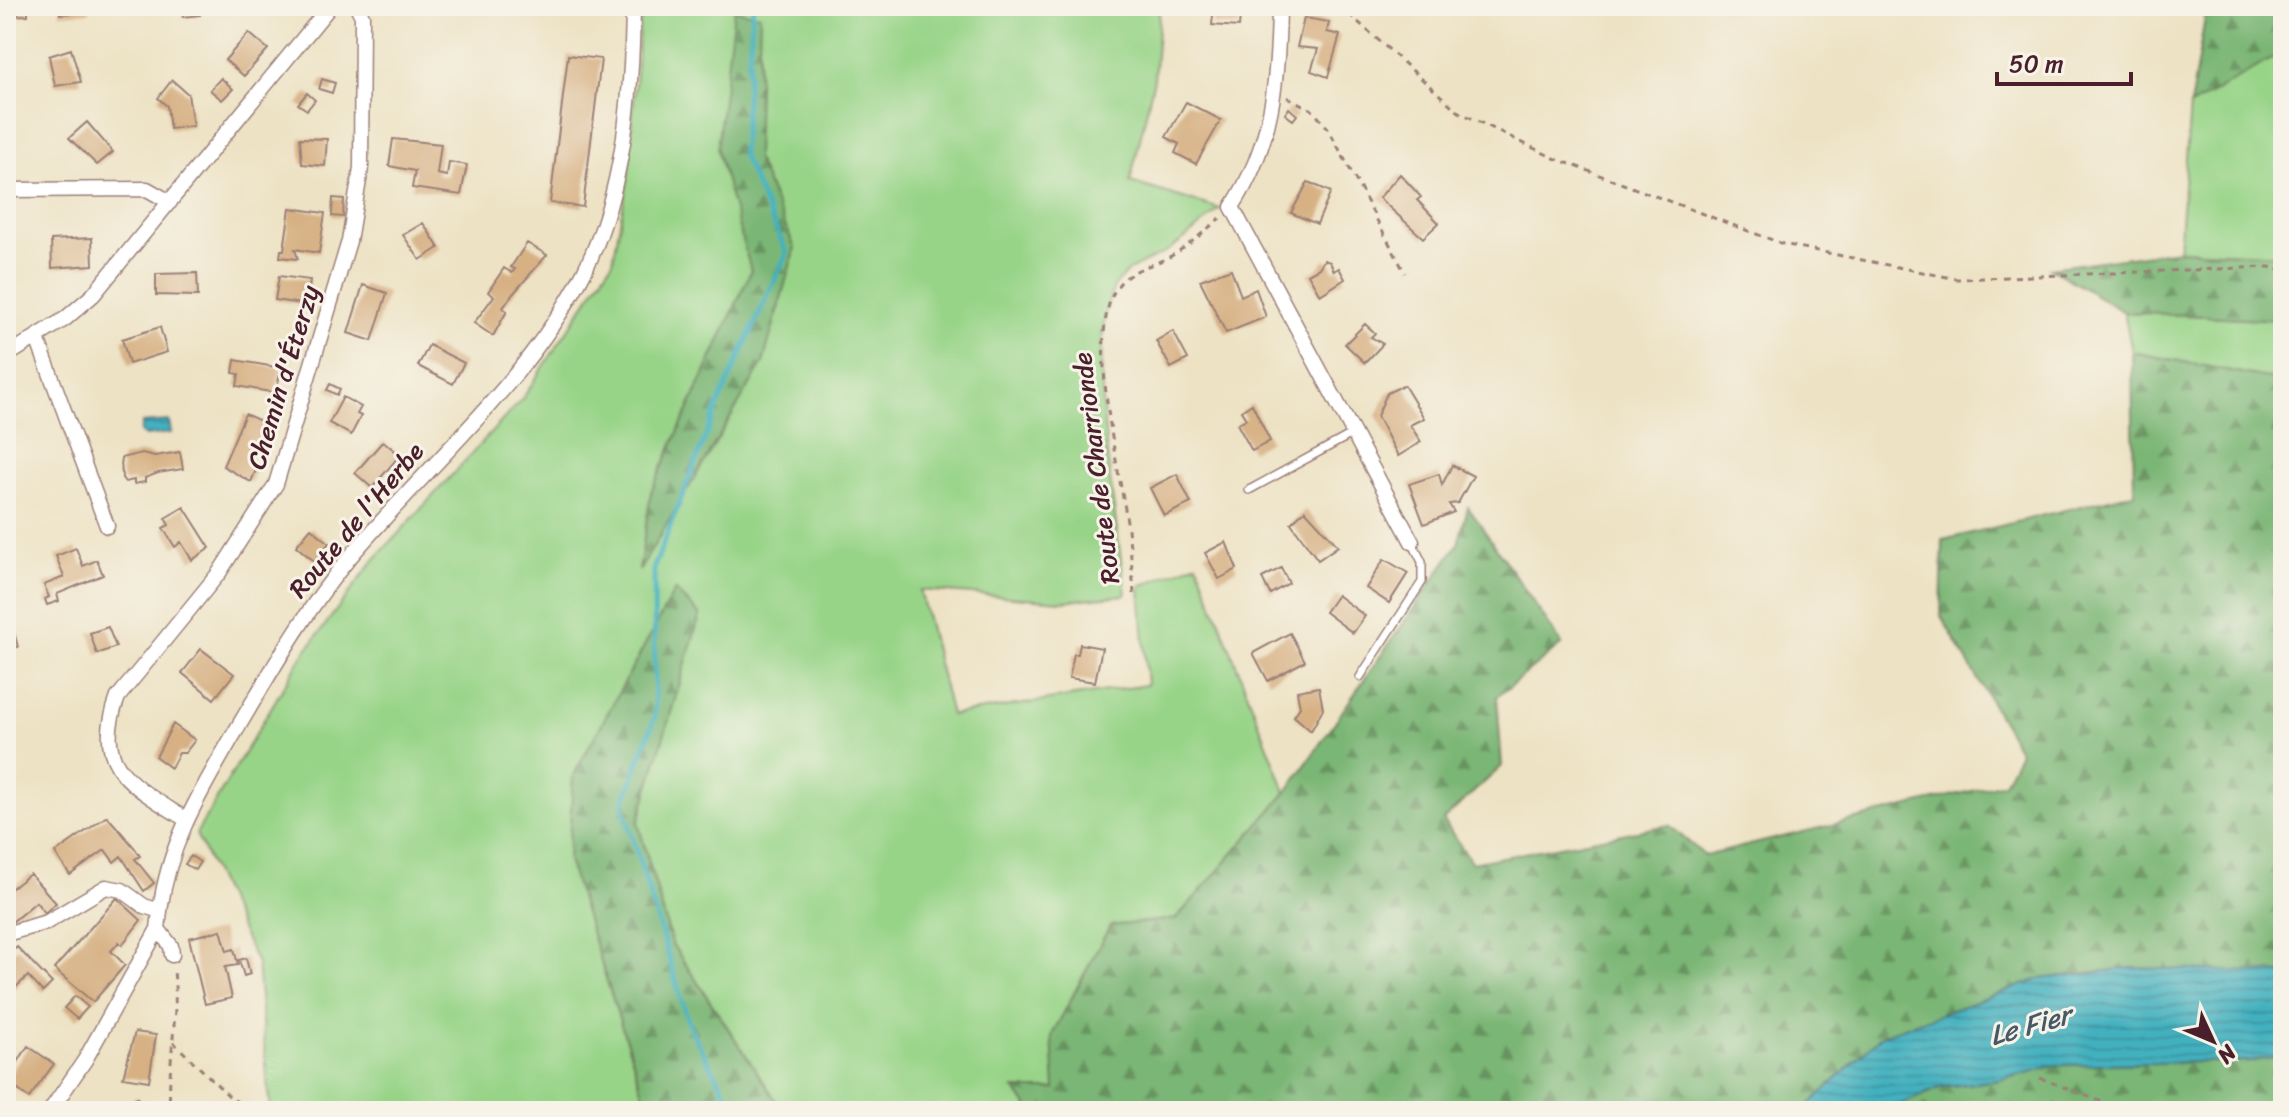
<svg xmlns="http://www.w3.org/2000/svg" width="2289" height="1117" font-family="Sriracha,sans-serif">
<style>
.grass{fill:#98d488;stroke:#717a5a;stroke-width:2}
.forest{fill:url(#forest-firs);stroke:#626a50;stroke-width:2}
.water{fill:url(#water-rules);stroke:#466875;stroke-width:2}
.lines{fill:none;stroke-linecap:round;stroke-linejoin:round}
.stream{stroke:#43b1bf;stroke-width:5}
.building{fill:#d7b184}
.lane-casing{stroke:#9c8078;stroke-width:10}
.street-casing{stroke:#9c8078;stroke-width:17}
.path{stroke:#9c8078;stroke-width:3;stroke-dasharray:6 6;stroke-linecap:butt}
.lane{stroke:#fff;stroke-width:7}
.street{stroke:#fff;stroke-width:14}
.labels{text-anchor:middle;dominant-baseline:central;stroke-width:6;stroke-linejoin:round;paint-order:stroke}
.street-label{font-size:26px;fill:#4a1f2b;stroke:#f7f3e8}
.water-label{font-size:28px;font-style:italic;fill:#475966;stroke:#f7f3e8}
</style>
<defs>
<pattern id="forest-firs" width="22" height="20" patternUnits="userSpaceOnUse" patternTransform="scale(2)"><rect width="22" height="20" fill="#7ab674"/><path d="M5 1l3.5 6h-7zM16 11l3.5 6h-7z" fill="#66935f"/></pattern>
<pattern id="water-rules" width="6" height="5" patternUnits="userSpaceOnUse" patternTransform="scale(2)"><rect width="6" height="5" fill="#43b1bf"/><path d="M0 2.5h6" fill="none" stroke="#3a8f9b"/></pattern>
</defs>
<rect width="100%" height="100%" fill="#f7f3e8"/>
<filter id="ink" filterUnits="userSpaceOnUse"><feTurbulence type="fractalNoise" baseFrequency=".0125" numOctaves="2"/><feDisplacementMap in="SourceGraphic" scale="16" xChannelSelector="R" yChannelSelector="G"/><feConvolveMatrix kernelMatrix="1 2 1 2 8 2 1 2 1" color-interpolation-filters="sRGB"/></filter>
<filter id="wash" filterUnits="userSpaceOnUse"><feTurbulence type="fractalNoise" baseFrequency=".006" numOctaves="4" result="noise"/><feDisplacementMap in="SourceGraphic" scale="32" xChannelSelector="R" yChannelSelector="G"/><feGaussianBlur stdDeviation="1.8" result="paint"/><feColorMatrix in="noise" values="0 0 0 0 0 0 0 0 0 0 0 0 0 0 0 0 0 1.4 0 .05"/><feComposite in="paint" operator="in"/></filter>
<g filter="url(#wash)">
<rect width="100%" height="100%" fill="#ede2c4"/>
<path class="grass" d="M641,6H1160L1154,79L1130,182L1220,209C1203,223 1186,239 1167,251C1150,262 1129,265 1117,283C1081,334 1118,529 1126,595L1062,601L920,590L951,715L1147,685L1140,586L1197,563L1286,793L1176,919L1110,926L1052,1035L1056,1089H1015L1032,1111H783L672,944L638,823L700,615L568,860L649,1111H270L257,963L196,834L302,656L374,560L523,398L613,261L628,178Z
M2283,52V255L2179,250L2190,106Z
M2124,312L2283,320V381L2132,352Z"/>
<path class="forest" d="M2207,6H2283V52L2190,106Z
M734,10L760,15L756,158L795,248L763,363L639,571L651,492L751,271L717,149Z
M2179,250L2283,255V320L2124,312L2050,268Z
M2132,352L2283,381V973L2132,968L2040,979L1882,1035L1803,1111H1032L1014,1089H1055L1052,1035L1110,926L1176,919L1286,793L1458,544L1468,507L1562,644L1497,697L1502,766L1443,820L1472,863L1669,825L1705,856L2004,783L2020,752L1941,616L1943,540L2134,493Z
M675,590L700,615L638,823L672,944L783,1111H649L568,860L573,776Z
M2283,1056V1111H1885L1942,1087L1999,1080L2057,1065L2251,1061Z"/>
<path class="water" d="M169,421L171,433L145,436L140,432L142,423Z
M2132,968L2283,973V1056L2251,1061L2057,1065L1999,1080L1942,1087L1885,1111H1803L1882,1035L2040,979Z"/>
<g class="lines">
<path class="stream" d="M736,1111L690,1028L623,806L655,716L654,567L721,398L787,253L742,155L753,6"/>
</g>
<g id="blocks">
<path class="building" d="M6,6H28V15L6,16Z
M60,6H90V12L60,14Z
M182,6H198L200,15L183,17Z
M480,6H518V12L480,13Z
M1214,6H1241L1239,27L1212,25Z
M1304,18L1329,22L1327,32L1340,35L1328,77L1311,71L1318,49L1297,47Z
M249,33L268,49L244,76L225,60Z
M71,49L81,82L55,86L49,56Z
M568,55L601,59L583,207L550,203Z
M221,78L233,89L222,100L210,90Z
M322,79L335,83L332,93L319,89Z
M172,80L188,94L193,126L170,129L167,106L158,98Z
M307,93L315,100L307,110L298,104Z
M1186,102L1221,120L1196,164L1175,153L1179,144L1166,137Z
M1289,108L1297,115L1293,120L1285,114Z
M87,122L113,152L97,165L69,138Z
M300,138L327,139L325,166L302,164Z
M393,139L441,144L437,174L447,176L449,162L467,165L461,195L412,188L415,171L389,166Z
M1400,174L1421,197L1417,200L1439,223L1423,238L1379,198Z
M1308,182L1331,192L1317,224L1291,213Z
M333,198L344,199L343,217L332,216Z
M290,208L325,213L319,253L295,249L298,259L280,257L281,250H284Z
M423,223L439,248L420,260L403,235Z
M92,238L93,265L52,268L51,240Z
M527,243L547,255L512,295L503,308L507,311L493,336L474,323L494,296L488,292L504,268L512,273L515,269L511,267Z
M1324,260L1330,262L1334,271L1339,268L1345,279L1320,295L1308,274L1319,268Z
M1231,269L1241,296L1256,289L1266,317L1226,333L1200,280Z
M197,273L198,296L156,295V274Z
M279,276L310,280L307,305L275,300Z
M363,285L387,293L372,341L348,333Z
M1365,324L1375,333L1371,337L1383,344L1365,363L1345,344Z
M160,327L167,352L129,364L122,339Z
M1173,331L1188,359L1171,368L1156,341Z
M429,345L464,363L453,384L418,366Z
M235,360L281,368L276,393L237,386L239,374L233,373Z
M330,384L340,389L337,395L327,390Z
M1404,385L1424,418L1410,425L1421,442L1398,456L1377,416L1387,393Z
M343,397L361,407L357,414L361,416L351,435L329,423Z
M1252,404L1270,441L1252,451L1237,424L1246,419L1241,411Z
M245,414L267,424L250,461L258,465L251,482L223,466Z
M383,441L400,455L372,488L355,473Z
M180,452L183,469L158,473L145,478V482L134,484V480L125,482L122,478L121,458L142,453L155,456Z
M1452,465L1473,476L1458,503L1449,504L1454,512L1424,524L1409,484L1439,474L1442,485Z
M1177,474L1191,503L1164,516L1150,488Z
M184,507L210,548L192,560L181,542L175,547L163,528L169,525L165,518Z
M1305,510L1338,546L1318,560L1291,523Z
M311,528L329,543L314,561L296,546Z
M1226,542L1237,569L1219,579L1205,553Z
M76,548L83,566L97,560L103,575L57,594L59,601L47,605L45,599L49,597L44,585L64,577L56,556Z
M1384,559L1408,573L1389,603L1366,588Z
M1281,568L1289,583L1270,594L1262,578Z
M1337,595L1365,616L1353,633L1325,612Z
M12,625L18,647L6,649V627Z
M108,627L116,647L97,654L90,633Z
M1290,633L1305,661L1268,681L1253,653Z
M1080,644L1102,648L1095,682L1069,678L1074,654H1078Z
M201,649L234,674L214,699L182,673Z
M1319,687L1323,709L1311,731L1294,716L1300,707L1297,691Z
M173,724L195,740L185,753H179L171,768L156,757Z
M107,816L134,847L140,856L135,859L154,883L144,891L121,856L114,862L105,850L70,875L55,853Z
M191,856L200,862L195,870L185,864Z
M30,874L56,903L45,913L36,902L6,927V887L8,891Z
M117,898L141,920L122,945L119,942L111,951L125,965L93,1002L54,969Z
M221,930L227,951L234,949L238,965L225,967L232,998L205,1004L189,938Z
M17,947L52,983L43,992L28,976L14,989L6,981V957Z
M246,958L250,974L244,976L239,960Z
M75,996L88,1007L77,1019L64,1008Z
M135,1032L156,1035L149,1081L123,1077Z
M28,1046L54,1064L29,1098L6,1081Z
M137,1097L145,1111H112Z
M207,1103L210,1111H191Z"/>
</g>
</g>
<g filter="url(#ink)">
<use href="#blocks" fill-opacity="0" stroke="#9c8078" stroke-width="2"/>
<g class="lines">
<defs>
<path id="lane" d="M1249,490L1352,434
M1360,677L1422,582V562L1412,542"/>
<path id="street" d="M1279,6C1278,80 1273,144 1232,207L1412,542
M6,190L147,189L170,202
M37,338L107,526
M6,356L65,319L93,295L330,6
M185,819C133,785 91,768 118,697L219,573L276,484L349,241L361,168L362,16L357,6
M158,929L171,946L172,955
M6,934L47,922L106,887L122,890L144,906L160,911C168,846 198,796 231,739C268,677 303,613 350,557C429,464 528,381 584,272C624,192 632,94 633,6
M50,1111L85,1060L158,929L160,911"/>
</defs>
<use href="#lane" class="lane-casing"/>
<use href="#street" class="street-casing"/>
<path class="path" d="M1340,6L1459,112L1554,158L1783,244L1957,279L2269,267L2283,270
M1287,97L1311,109L1328,128L1405,273
M1134,594C1132,568 1130,541 1126,515C1118,464 1082,320 1122,281C1137,267 1155,265 1171,256C1188,246 1205,231 1220,218
M173,1042L229,1096L250,1111
M2283,1076V1085
M2040,1078L2123,1110
M170,1111C167,1064 179,1018 174,971
M2119,1111H2134"/>
<use href="#lane" class="lane"/>
<use href="#street" class="street"/>
</g>
</g>
<g class="labels">
<g class="street-label">
<text transform="translate(283 377) rotate(-73)">Chemin d'Éterzy</text>
<text transform="translate(1096 468) rotate(-97)">Route de Charrionde</text>
<text transform="translate(356 520) rotate(-50)">Route de l'Herbe</text>
</g>
<g class="water-label">
<text transform="translate(2030 1025) rotate(-16)">Le Fier</text>
</g>
</g>
<rect width="2289" height="1117" fill="none" stroke="#f7f3e8" stroke-width="32"/>
<g transform="translate(2213 1041) rotate(134)" stroke="#f7f3e8" stroke-width="6" paint-order="stroke">
<path d="M0-6L14 30L0 20L-14 30Z" fill="#4a1f2b"/>
<text y="-12" font-size="22" font-weight="bold" text-anchor="middle" fill="#4a1f2b">N</text>
</g>
<path d="M1997 72v12h134v-12" fill="none" stroke="#4a1f2b" stroke-width="4"/>
<text x="2009" y="72" font-size="24" fill="#4a1f2b" stroke="#f7f3e8" stroke-width="6" paint-order="stroke">50 m</text>
</svg>
